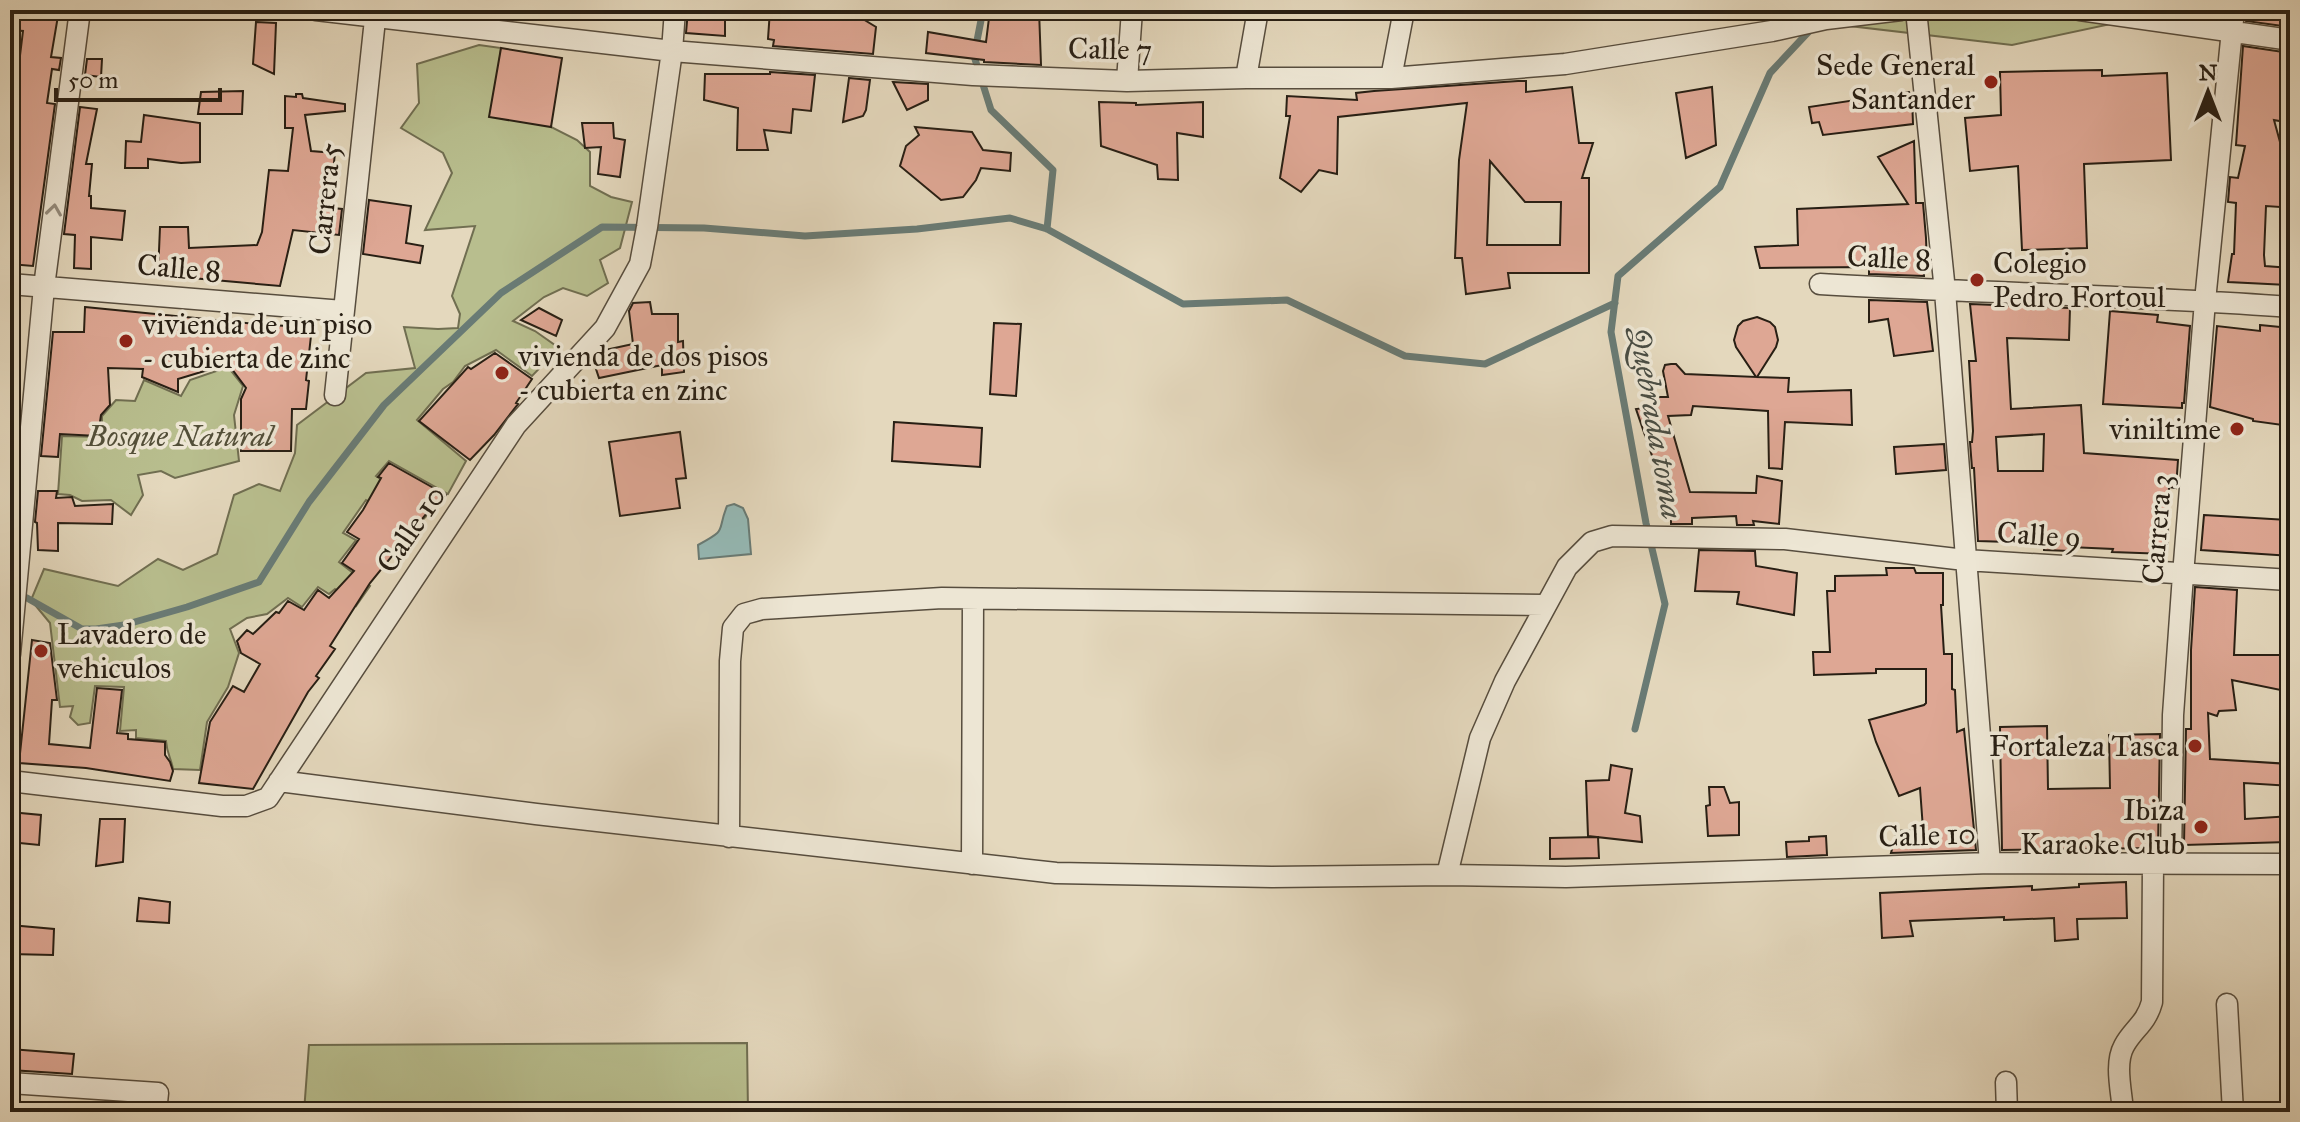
<svg xmlns="http://www.w3.org/2000/svg" width="2300" height="1122" font-family="'IM FELL Great Primer',serif">
<style>
.green{fill:#b8be8e;stroke:#706e51;stroke-width:2}
.water{fill:#95b9b5;stroke:#697b75;stroke-width:2}
.lines{fill:none;stroke-linecap:round;stroke-linejoin:round}
.stream{stroke:#697b75;stroke-width:7}
.building{fill:#dea794;stroke:#281f14;stroke-width:2;fill-rule:evenodd}
.street-casing{stroke:#574d3e;stroke-width:23}
.street{stroke:#ede6d4;stroke-width:20}
.oneway{stroke:#948c7e}
.poi-dot{fill:#8f2418;stroke:#ede6d4;stroke-width:3}
.labels{text-anchor:middle;dominant-baseline:central;stroke-width:7;stroke-linejoin:round;paint-order:stroke}
.street-label{font-size:30px;fill:#281f14;stroke:#ede6d4}
.poi-label{font-size:30px;fill:#281f14;stroke:#ede6d4;text-anchor:end}
.park-label{font-size:30px;font-style:italic;fill:#534f39;stroke:#ede6d4}
.water-label{font-size:32px;font-style:italic;fill:#494d44;stroke:#ede6d4}
</style>
<rect width="100%" height="100%" fill="#e4d8bd"/>
<filter id="stains"><feTurbulence type="fractalNoise" baseFrequency=".0025" numOctaves="4"/><feColorMatrix values="0 0 0 0 .2 0 0 0 0 .09 0 0 0 0 .02 0 0 0 .5 -.17"/></filter>
<radialGradient id="worn" r=".72"><stop offset=".6" stop-color="#630" stop-opacity="0"/><stop offset="1" stop-color="#630" stop-opacity=".3"/></radialGradient>
<path class="green" d="M1825,10H2126L2125,21L2012,45L1824,23Z
M479,45L501,48L497,82L551,127L577,140L590,152V186L611,197L632,202L620,248L600,260L608,283L587,296L563,288L544,297L513,321L535,331L559,348L532,376L496,350L465,366L453,382L443,389L417,420L466,461L448,494L389,461L376,476L432,510L417,526L366,500L343,533L356,540L339,562L370,586L356,606L335,589L329,594L318,587L302,607L288,598L267,614L247,618L230,629L239,653L228,687L207,722L200,770L173,769C171,758 167,754 166,741L136,738V730L120,731L124,687L95,686L90,723L78,725L70,717L73,706L60,707L50,623L31,600L44,569L118,586L158,559L183,570L217,554L234,495L259,484L280,491L295,453L297,425L366,373L415,368L404,327L438,329L458,328L460,314L452,296L475,226L425,230L452,173L443,153L401,128L419,103L417,64Z
M228,367L243,386L234,415L239,461L175,478L161,471L138,475L143,495L131,515L111,500L82,501L70,495L58,494L62,436L102,437V416L116,400L135,401L144,380L181,396L190,380Z
M747,1043L748,1112H304L309,1045Z"/>
<path class="water" d="M734,504L743,508L748,519L751,554L699,559L698,545C729,528 716,533 727,506Z"/>
<g class="lines">
<path class="stream" d="M983,10L974,56L991,110L1053,170L1047,229
M27,598L82,629H96L124,625L187,607L259,582L309,502L384,405L501,293L602,227L704,228L805,236L917,229L1010,218L1047,229L1183,304L1287,300L1405,356L1485,364L1615,303
M1635,729L1665,604L1646,523L1611,332L1618,276L1720,187L1770,73L1814,26"/>
</g>
<path class="building" d="M10,10H59L51,57L61,58L59,70L52,69L47,103L55,104L33,266L10,264V71L18,72L23,31L10,30Z
M688,10H710L725,13V36L686,33Z
M770,10H848L876,27L873,54L773,46L774,40L768,39Z
M990,10H1039L1041,65L984,62V60L926,53L928,32L986,42Z
M2247,10H2290V27L2246,21Z
M256,22L276,23L274,74L253,64Z
M2243,46L2290,53V123L2274,120L2286,164L2280,207L2266,206L2264,255L2265,266L2290,268V285L2228,282L2232,254H2234L2236,203L2228,202L2230,177L2238,178L2245,146L2236,145Z
M501,48L562,58L551,127L489,117Z
M87,59H102L101,77L85,75Z
M2102,70V76L2167,73L2171,160L2084,164L2087,248L2022,250L2018,166L1970,171L1965,118L2001,115L2000,72Z
M770,72L815,75L811,111L793,109L791,133L764,130L768,150H737L738,108L704,100L705,74H770Z
M849,78L870,80L866,110L863,116L843,122Z
M1518,81H1526V92L1572,87L1579,143H1593L1582,178H1589V273H1508L1510,288L1466,294L1462,258H1455L1459,160L1467,103L1338,117L1337,174L1319,170L1301,192L1280,178L1290,116H1286L1287,96L1357,100L1356,93L1374,91ZM1490,161L1525,202H1561L1560,245H1487Z
M893,82L928,84V100L907,110Z
M1712,87L1716,145L1686,158L1676,93Z
M243,91L242,114H198L201,92Z
M1909,92L1912,97L1913,124L1823,135L1819,122L1812,123L1809,107Z
M296,94H302L303,98L345,104V111L305,115L311,151L335,153L333,172L325,171L322,207L342,209L339,235L293,230L280,286L158,275L160,227H188L189,248L257,245L262,232L269,170L288,171L293,128H285V96L296,97Z
M1099,102L1136,103V105L1203,102V137L1177,133L1178,180L1158,179L1157,165L1101,146Z
M80,107L97,109L86,164H92L89,196H91V208L125,211L122,240L91,237V269L74,268L75,235L64,234Z
M144,115L200,123V162L181,163L148,159V168H125L126,141L141,142Z
M582,123H613L614,138L625,140L620,177L598,174L601,147L585,148Z
M915,127L972,132L983,150L1011,153L1010,171L981,168L976,180L963,197L941,200L900,166L906,146L919,135Z
M1914,141L1916,203H1923L1926,238L1927,265H1923L1924,276L1869,274V267L1760,268L1755,247L1798,245L1797,209L1908,204L1878,157Z
M369,200L411,206L406,243L423,246L420,263L363,254Z
M1869,300L1927,302L1933,351L1894,356L1888,319L1869,322Z
M650,302L652,314H678V342L683,341L684,372L662,375V365L599,378L593,360L601,351L633,344L629,311L633,303Z
M1970,304L2070,308L2069,340L2007,338L2011,409L2081,405L2084,453L2178,460L2176,488L2169,487L2167,554L2112,552L2113,549L2070,547V551L2044,550V543L1978,541L1974,468H1972L1970,442H1972L1973,431L1969,361H1976ZM2044,434L2043,471H1998L1996,437Z
M85,307L267,325L312,327L306,380L309,381L306,409H292L291,451H241V399L246,388L228,364L178,379V392L142,377L143,369L108,368L110,405L101,415L98,436L60,434L58,457L41,456L53,332H84Z
M539,308L562,320L556,336L521,320Z
M2110,311L2158,315L2157,322L2190,326L2184,403H2182V408L2103,404Z
M1757,317L1770,322L1775,327L1778,340L1776,347L1757,377L1789,378L1788,392L1851,390L1852,425L1785,422L1782,469L1769,468L1768,411L1693,406L1691,415L1668,416L1690,492L1756,493L1757,476L1782,481L1779,524L1753,521L1754,525H1737L1736,516L1692,518V524H1671V511L1636,409L1653,407V397H1668L1663,371L1665,365L1671,364H1676L1685,374L1756,377L1736,347L1734,340L1738,326L1743,321Z
M994,323L1021,324L1016,396L990,394Z
M2260,325L2290,328V426L2253,421V419L2210,407L2217,326L2260,331Z
M495,353L532,379L516,403L518,404L494,435L470,460L419,421L468,367L471,369Z
M894,422L982,428L980,467L892,461Z
M680,432L686,478L676,479L680,508L620,516L609,442Z
M1944,444L1946,470L1896,474L1894,447Z
M389,463L446,495L434,510L431,508L370,583L330,646L335,649L316,676L319,678L308,692L253,789L199,783L210,722L233,686L244,692L260,664L241,653L237,641L247,630L253,634L276,612L279,613L288,601L304,610L318,590L329,598L354,571L342,563L359,539L347,532L363,510L381,478L378,477Z
M38,491H57L56,498L72,497L75,506L113,504L112,524L58,523V551L38,550L37,523L35,522Z
M2204,515L2290,520V556L2201,550Z
M1699,550L1755,551L1756,566L1797,573L1794,615L1737,604L1739,592L1695,591Z
M1886,568H1914L1916,573H1943V605H1941L1944,654H1952V689L1955,690L1957,732L1964,729L1976,850L1891,853L1897,831L1923,829L1920,788L1899,796L1876,742L1869,720L1924,705L1926,703V669H1876V673L1814,675L1813,652H1830L1827,591H1835V576L1887,575Z
M2195,587L2237,590L2234,655H2290V692L2232,680L2236,710L2219,711L2217,716L2208,713L2210,759L2290,764V786L2244,783L2245,819L2290,816V842L2184,845L2186,729H2191V650Z
M32,640L50,643L57,700H52L49,744L90,748L97,688L122,690L117,733L128,734V739L165,742V755L170,762L173,771L170,781L86,768L19,763Z
M2047,726L2048,789L2110,788L2109,735L2160,734L2158,848L2002,850L2000,727Z
M1611,765L1632,769L1625,813L1640,816L1642,842L1588,836L1586,781L1609,780Z
M1709,787H1724L1730,803L1739,802V835L1708,836L1706,806L1710,805Z
M10,812L41,815L39,845L10,842Z
M100,819H125L123,862L96,866Z
M1826,836L1827,855L1787,857L1786,842L1809,841V837Z
M1598,837L1599,858L1550,859V838Z
M2126,882L2127,918L2077,919L2078,939L2055,941L2054,918L2004,920V917L1910,921L1913,936L1882,938L1880,893L2032,886V890L2079,887V884Z
M139,898L170,902L169,923L137,921Z
M10,925L54,929L53,955L10,954Z
M10,1049L74,1054L72,1074L10,1070Z"/>
<g class="lines">
<defs>
<path id="street" d="M316,10L672,51L973,75L1127,81L1246,78H1391L1565,64L1772,31L1826,19L1901,10
M1916,10L1945,291L1990,863
M2080,10L2290,40
M1246,78L1258,10
M1391,78L1404,10
M1127,81L1132,10
M10,284L343,311
M1820,284C1977,293 2134,295 2290,307
M335,395L376,10
M10,654L44,287L80,10
M10,781L222,806H246L268,798L516,425L605,328L640,264L647,227L672,51L675,10
M279,781L536,814L1056,873L1272,877L1447,875L1566,877L1990,863L2290,864
M729,837L730,661L733,628L744,614L762,609L942,598L1544,605
M2171,863L2173,715L2183,575L2205,301L2234,10
M972,864L973,599
M1447,875L1480,738L1505,681L1567,567L1592,542L1612,536L1785,539L1965,560L2290,580
M2227,1004L2233,1112
M2006,1082L2007,1112
M10,1083L158,1093L156,1112
M2123,1112C2122,1093 2114,1064 2124,1046C2133,1029 2146,1024 2152,1002L2153,864"/>
</defs>
<use href="#street" class="street-casing"/>
<use href="#street" class="street"/>
</g>
<defs><path id="oneway-chevron" d="M-2-3.5L2.5 0L-2 3.5" fill="none" stroke-width="1.6" stroke-linecap="round" stroke-linejoin="round" transform="scale(2)"/></defs>
<use class="oneway" href="#oneway-chevron" transform="translate(54 210) rotate(-82)"/>
<g class="poi-dot">
<circle cx="1991" cy="82" r="8"/>
<circle cx="1977" cy="280" r="8"/>
<circle cx="126" cy="341" r="8"/>
<circle cx="502" cy="373" r="8"/>
<circle cx="2237" cy="429" r="8"/>
<circle cx="41" cy="651" r="8"/>
<circle cx="2195" cy="746" r="8"/>
<circle cx="2201" cy="827" r="8"/>
</g>
<g class="labels">
<g class="street-label">
<text transform="translate(1110 49) rotate(1)">Calle 7</text>
<text transform="translate(325 199) rotate(-84)">Carrera 5</text>
<text transform="translate(1889 258) rotate(3)">Calle 8</text>
<text transform="translate(179 268) rotate(5)">Calle 8</text>
<text transform="translate(411 529) rotate(-56)">Calle 10</text>
<text transform="translate(2157 529) rotate(-85)">Carrera 3</text>
<text transform="translate(2039 535) rotate(4)">Calle 9</text>
<text transform="translate(1927 835) rotate(-2)">Calle 10</text>
</g>
<g class="poi-label">
<text x="1975" y="65">Sede General<tspan x="1975" dy="34">Santander</tspan></text>
<text x="1993" y="263" text-anchor="start">Colegio<tspan x="1993" dy="34">Pedro Fortoul</tspan></text>
<text x="142" y="324" text-anchor="start">vivienda de un piso<tspan x="142" dy="34">- cubierta de zinc</tspan></text>
<text x="518" y="356" text-anchor="start">vivienda de dos pisos<tspan x="518" dy="34">- cubierta en zinc</tspan></text>
<text x="2221" y="429">viniltime</text>
<text x="57" y="634" text-anchor="start">Lavadero de<tspan x="57" dy="34">vehiculos</tspan></text>
<text x="2179" y="746">Fortaleza Tasca</text>
<text x="2185" y="810">Ibiza<tspan x="2185" dy="34">Karaoke Club</tspan></text>
</g>
<g class="park-label">
<text x="180" y="436">Bosque Natural</text>
</g>
<g class="water-label">
<text transform="translate(1656 423) rotate(80)">Quebrada toma</text>
</g>
</g>
<rect width="2300" height="1122" fill="none" stroke="#e4d8bd" stroke-width="40"/>
<rect x="12" y="12" width="2276" height="1098" fill="none" stroke="#281f14" stroke-width="4"/>
<rect x="20" y="20" width="2260" height="1082" fill="none" stroke="#281f14" stroke-width="2"/>
<g transform="translate(2208 92)" stroke="#ede6d4" stroke-width="6" paint-order="stroke">
<path d="M0-6L14 30L0 20L-14 30Z" fill="#281f14"/>
<text y="-12" font-size="22" font-weight="bold" text-anchor="middle" fill="#281f14">N</text>
</g>
<path d="M56 88v12h164v-12" fill="none" stroke="#281f14" stroke-width="4"/>
<text x="68" y="88" font-size="24" fill="#281f14" stroke="#ede6d4" stroke-width="6" paint-order="stroke">50 m</text>
<rect width="100%" height="100%" filter="url(#stains)"/>
<rect width="100%" height="100%" fill="url(#worn)"/>
</svg>
